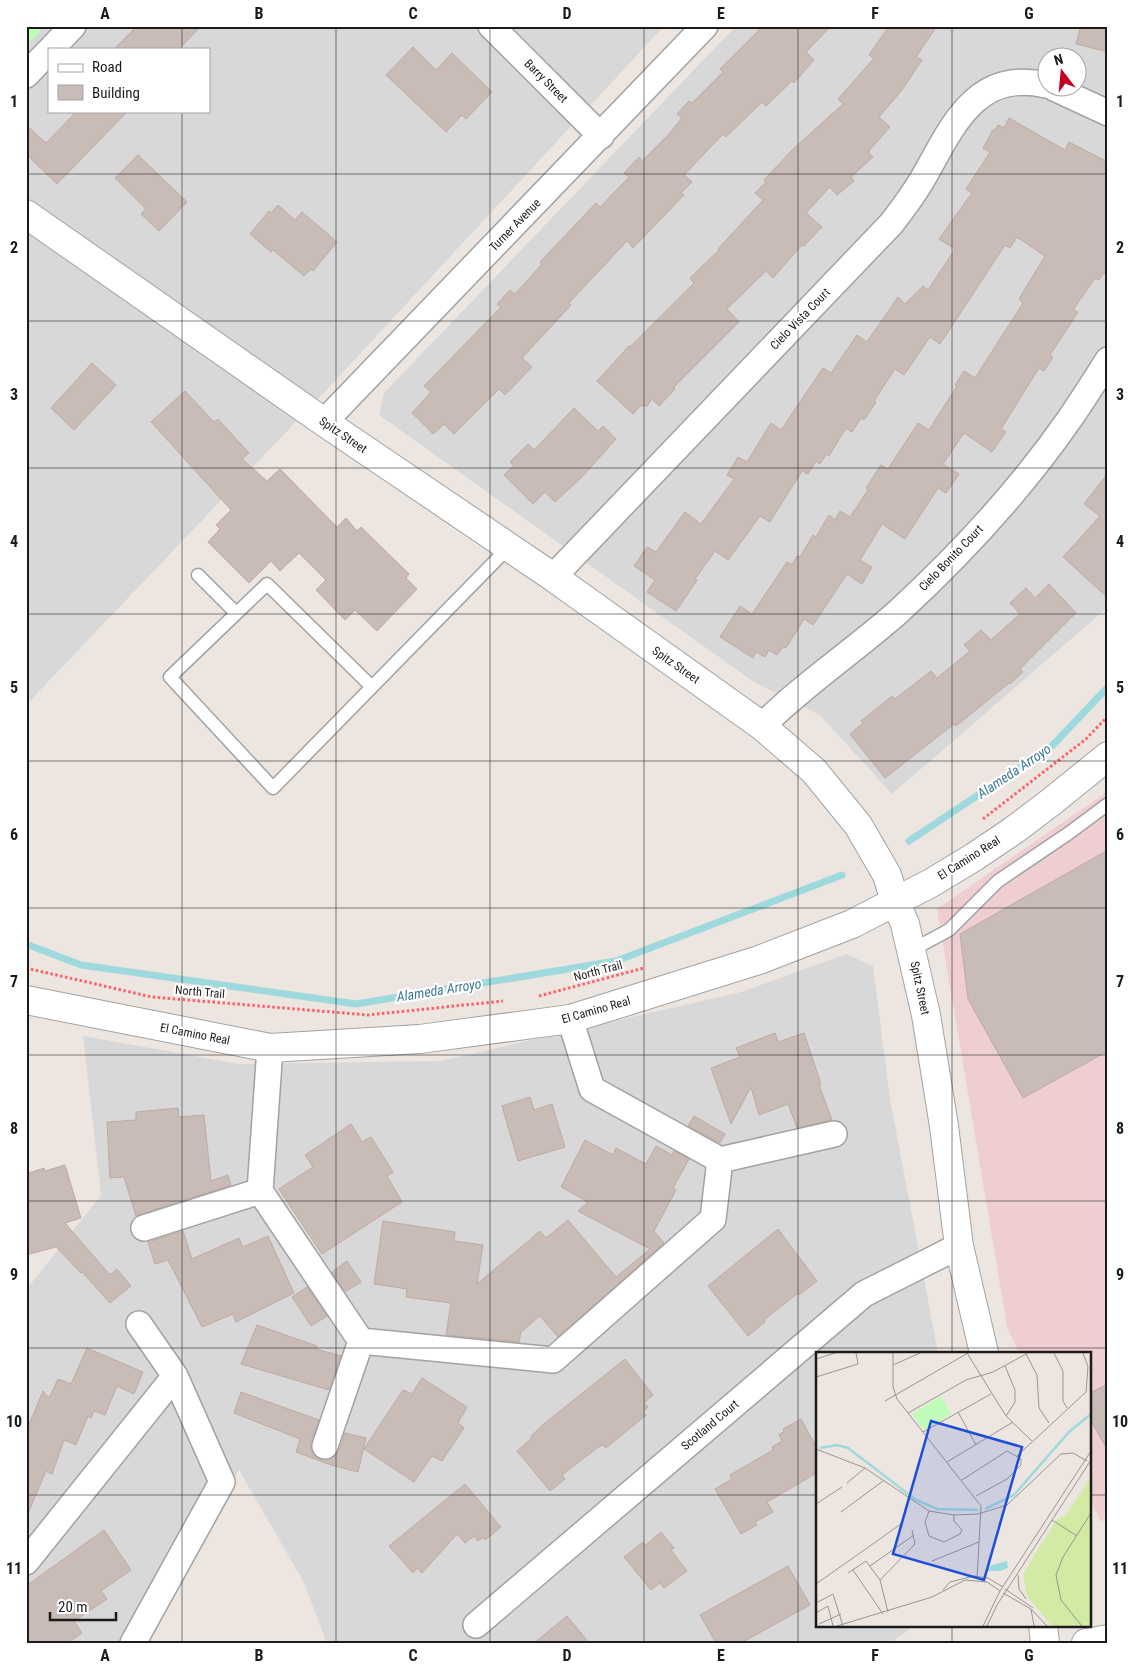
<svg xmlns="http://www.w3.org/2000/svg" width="1134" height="1669" font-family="'Roboto Condensed',sans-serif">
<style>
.residential{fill:#d9d8d8;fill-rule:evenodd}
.commercial{fill:#efced2}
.park{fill:#bffbb9}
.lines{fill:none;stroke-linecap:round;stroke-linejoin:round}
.stream{stroke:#9ed9dd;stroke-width:7}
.building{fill:#c9bbb6;stroke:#bfaaa2}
.service-casing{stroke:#a2a2a2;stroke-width:15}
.minor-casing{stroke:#a2a2a2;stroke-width:28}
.tertiary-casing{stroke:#a2a2a2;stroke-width:30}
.path{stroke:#fe606a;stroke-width:3;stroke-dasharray:2.5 2.5;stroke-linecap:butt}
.service{stroke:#fff;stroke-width:12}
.minor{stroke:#fff;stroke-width:25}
.tertiary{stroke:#fff;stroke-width:28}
.grid{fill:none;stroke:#1b1b1b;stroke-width:1;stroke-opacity:0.55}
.labels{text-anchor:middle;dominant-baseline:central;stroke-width:4.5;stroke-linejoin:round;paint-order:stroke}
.street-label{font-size:12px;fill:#1b1b1b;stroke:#fff}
.water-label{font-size:14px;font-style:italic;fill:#3e7895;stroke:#fff}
.inset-river{fill:none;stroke:#9ed9dd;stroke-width:2.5}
.inset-road{fill:none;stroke:#999591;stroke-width:1}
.view{fill:#1d4ed8;fill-opacity:0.15;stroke:#1d4ed8;stroke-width:2.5}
.inset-edge{fill:none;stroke:#1b1b1b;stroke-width:2.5}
.neatline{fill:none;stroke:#1b1b1b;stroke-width:2}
.grid-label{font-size:16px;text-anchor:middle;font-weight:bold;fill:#1b1b1b}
</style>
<rect width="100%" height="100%" fill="#ede6e0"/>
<path class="residential" d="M26,26H664L332,384L26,705ZM49,49H209V111H49Z
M736,26H1108V607L892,794L820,715L754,682L379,415L384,393ZM1046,58H1076V88H1046Z
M846,954L873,966L890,1099L938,1353H818V1625H915L891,1643H327L303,1581L239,1470L146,1643H26V1290L101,1195L83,1036L239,1064L441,1061L741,992Z"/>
<path class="commercial" d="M1108,791V1517L1101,1522L1090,1500V1353H1019L1007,1327L937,909Z"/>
<path class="park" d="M26,26H45L26,46Z"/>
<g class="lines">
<path class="stream" d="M909,841L1052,746L1108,687
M26,944L81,965L356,1004L616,961L842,875"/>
</g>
<path class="building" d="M137,26H201L179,49H114Z
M763,26H831L806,52L814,60L794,83L792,81L766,106L762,102L726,137L723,134L684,175L692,182L681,193L684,195L633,248L627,241L569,303L571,305L522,358L532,367L505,395L499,389L454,434L444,424L433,434L412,413L431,392L424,386L501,307L497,304L510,290L515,294L542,264L540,262L596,203L600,207L629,177L624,173L639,157L642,161L670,133L682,118L677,114L689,101L692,103L723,72L720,69Z
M889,26H937L916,57L922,60L902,90L879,117L890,127L868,152L873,157L851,177L854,181L837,195L830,187L806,213L822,227L804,246L802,245L773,278L766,271L727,309L739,322L674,387L675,389L659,406L652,399L647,406H640L633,414L597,381L629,346L630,347L694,283L690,278L719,250L718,249L763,200L755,193L766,182L764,180L793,149L843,104L838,99L874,58L869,55Z
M1081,26H1108V52L1076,44Z
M413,47L436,70L452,53L492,92L466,119L462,115L446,132L386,75Z
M77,111H128L57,184L26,154V125L46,143Z
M1009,118L1065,150L1069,142L1108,162V268L1099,280L1095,278L1073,310L1078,312L1050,355L1053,357L1044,371L1039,368L1001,429L1006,432L992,452L964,433L943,464L959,474L946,493L938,488L905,539L882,524L860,560L872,567L862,584L847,574L813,625L804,619L786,648L783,647L777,655L769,650L765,657L756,652L753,658L720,637L740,606L752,614L787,562L792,565L797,556L800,557L813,535L816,537L829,515L835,520L840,511L850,517L868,490L866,488L881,465L888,469L918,423L929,430L957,386L955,385L964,371L975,378L1023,303L1019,299L1045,256L1017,237L1010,248L1005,245L940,344L930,337L904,375L895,369L874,401L876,402L864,420L861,418L852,432L846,428L829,456L826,454L820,464L816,461L808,474L802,471L770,522L760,516L728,560L715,551L695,579L697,580L676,611L647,592L655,580L634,566L647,547L656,552L685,512L701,524L734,479L727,475L738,457L747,462L771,423L781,430L823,368L831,373L857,335L867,342L898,297L905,304L923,286L928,290L955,249L939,239L972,193L966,189L990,152L983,148L993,130H995L998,125L1004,128Z
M138,155L187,202L159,231L141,214L146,209L115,178Z
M278,205L295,220L302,212L337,242L313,271L311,269L304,276L273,250L271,252L250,234L269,211L271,213Z
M92,363L116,385L74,430L51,408Z
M185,391L214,422L218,419L249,453L242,459L267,481L280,469L337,527L346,518L357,531L361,527L409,574L406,578L417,589L377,631L355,610L345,620L316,590L326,580L299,553L280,571L271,561L249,583L208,542L220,529L216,525L231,510L151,422Z
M574,408L598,431L603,426L616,439L582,477L555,502L545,492L533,504L504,475L514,465L510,462L528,444L534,450Z
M1108,473V598L1063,557L1100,516L1084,504Z
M1049,584L1076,613L1020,669L1023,672L1010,684L1009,683L956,726L954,724L885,778L850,734L863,723L861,721L892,696L895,699L931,671L937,678L970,651L964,645L981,630L991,640L1020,614L1010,603L1026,588L1035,598Z
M1108,850V1051L1023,1098L968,999L960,934Z
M775,1033L778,1042L804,1033L821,1084L819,1085L832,1120L797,1128L788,1104L759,1115L751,1087L731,1124L711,1068L740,1057L736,1048Z
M530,1097L534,1110L552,1104L565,1147L518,1161L502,1106Z
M178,1108L179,1117L204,1115L211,1181L228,1175L231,1185L136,1216L124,1177L110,1178L107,1122L136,1120V1112Z
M694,1116L725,1134L720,1143L688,1126Z
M351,1124L362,1142L371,1137L393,1172L387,1176L402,1202L322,1254L279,1189L313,1167L305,1155Z
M585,1140L613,1155L616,1148L646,1164L656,1146L672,1155L674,1151L689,1159L673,1188L676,1190L654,1231L664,1243L558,1337L540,1316L521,1332L519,1342L446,1335L451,1303L406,1297L407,1289L374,1284L383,1221L455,1232L454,1241L483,1245L477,1284L540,1231L546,1238L568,1220L616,1277L650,1249L578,1211L588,1202L561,1187Z
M65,1165L81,1218L65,1223L110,1275L117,1269L131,1286L110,1303L82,1272L81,1273L56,1247L26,1255V1174L44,1168L45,1171Z
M778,1229L817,1281L799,1295L798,1293L764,1320L765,1322L748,1336L708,1286Z
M183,1231L192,1259L239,1238L243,1247L268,1236L294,1293L236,1322L233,1314L202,1327L168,1260L155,1264L148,1242Z
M347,1261L361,1282L345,1292L332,1272Z
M307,1287L327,1316L311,1326L292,1297Z
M257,1325L317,1346L316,1349L341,1356L329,1390L241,1364Z
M87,1348L143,1372L134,1394L117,1386L105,1415L94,1411L91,1418L88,1416L76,1445L64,1440L52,1474L46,1471L26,1518V1432L43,1391L49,1398L58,1379L71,1384Z
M625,1359L653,1395L644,1403L648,1407L643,1412L646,1415L606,1448L603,1445L597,1448L562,1475L565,1479L550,1491L517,1451L532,1438L531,1436L545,1423Z
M422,1378L467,1407L458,1423L464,1428L442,1461L432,1456L414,1482L364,1449L403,1390L412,1394Z
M1108,1384V1451L1090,1419V1393Z
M241,1392L319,1420L311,1441V1448L314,1455L320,1459L327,1460L335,1456L339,1451L345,1433L366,1438L358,1472L331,1465L296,1452L300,1439L234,1413Z
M801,1419L818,1450V1472L767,1502L773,1512L755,1522L757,1525L741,1534L715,1489L732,1479L730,1475L773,1450L772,1447L782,1441L779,1434L784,1432L783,1429Z
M465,1484L501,1527L485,1540L483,1537L478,1541L474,1536L465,1543L457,1534L422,1573L417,1568L413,1573L389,1546Z
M104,1530L131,1570L101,1591L107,1599L74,1621L82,1633L68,1643H26V1586Z
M661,1532L674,1548L671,1550L687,1571L664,1588L660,1583L651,1590L624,1557L643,1542L646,1545Z
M788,1566L810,1605L741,1643H716L700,1615Z
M567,1616L589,1643H534Z"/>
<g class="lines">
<defs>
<path id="service" d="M198,575L236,613
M372,687L267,584L170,677L273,788L509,547
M912,950L949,930L998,881L1069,833L1108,804"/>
<path id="minor" d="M491,26L601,136
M51,49L73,26
M26,75L49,51
M1054,88L1108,113
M324,422L705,26
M553,577L891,224C902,210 913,195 922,180C951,130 974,68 1046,85
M762,726C804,684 854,651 898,612C962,553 1022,488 1071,417C1084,398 1096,379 1108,360
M270,1048L260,1191L361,1341L553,1360L713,1219L720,1160L592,1089L570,1019
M720,1160L834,1134
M144,1228L260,1191
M325,1446L361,1341
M26,1562L175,1376
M476,1625L864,1294L959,1246
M133,1643L222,1482L175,1376L139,1324"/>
<path id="tertiary" d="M26,214L324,422L553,577L762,726L814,771L858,825L887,875L895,901L905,924L926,1015L944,1126L959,1246L984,1353
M26,1000L270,1048L420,1039L570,1019L759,960L852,924L931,883L974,857L1014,830L1051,802L1108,756
M1043,1625L1045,1643
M1086,1643L1108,1639"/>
</defs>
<use href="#service" class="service-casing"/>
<use href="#minor" class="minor-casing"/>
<use href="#tertiary" class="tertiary-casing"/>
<path class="path" d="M983,819L1086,739L1108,716
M26,968L152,997L368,1015L503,1001
M539,996L644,968"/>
<use href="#service" class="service"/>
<use href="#minor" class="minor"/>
<use href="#tertiary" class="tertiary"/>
</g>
<path class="grid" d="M182,26V49M336,26V1643M490,26V1643M644,26V1643M798,26V1643M952,26V1353M182,111V1643M26,174H1108M26,321H1108M26,468H1108M26,614H1108M26,761H1108M26,908H1108M26,1055H1108M26,1201H1108M26,1348H1108M26,1495H818M1090,1495H1108M952,1625V1643"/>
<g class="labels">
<g class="street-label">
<text transform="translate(546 81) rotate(45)">Barry Street</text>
<text transform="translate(515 225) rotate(-46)">Turner Avenue</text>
<text transform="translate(800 319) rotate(-46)">Cielo Vista Court</text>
<text transform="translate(343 435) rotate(34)">Spitz Street</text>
<text transform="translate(951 558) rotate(-46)">Cielo Bonito Court</text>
<text transform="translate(676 665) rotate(35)">Spitz Street</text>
<text transform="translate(969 858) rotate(-32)">El Camino Real</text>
<text transform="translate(598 971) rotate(-15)">North Trail</text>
<text transform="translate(920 988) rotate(78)">Spitz Street</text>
<text transform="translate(200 992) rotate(5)">North Trail</text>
<text transform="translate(596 1010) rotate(-16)">El Camino Real</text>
<text transform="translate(195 1034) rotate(11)">El Camino Real</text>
<text transform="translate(710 1425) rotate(-40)">Scotland Court</text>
</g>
<g class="water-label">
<text transform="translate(1014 771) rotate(-34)">Alameda Arroyo</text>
<text transform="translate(439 990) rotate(-9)">Alameda Arroyo</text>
</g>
</g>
<g transform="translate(816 1352)">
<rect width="275" height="275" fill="#ede6e0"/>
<path d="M275,125V274H236L211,244L207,222L241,167L250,163Z" fill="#d2eaa3"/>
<path d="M125,44L135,62L108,78L96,62Z" fill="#bffbb9"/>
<path d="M191,209L192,216L184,219H172L170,215Z" fill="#9ed9dd"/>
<path class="inset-river" d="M4,96L21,93L32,96L100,148L121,157L162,158M169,157L198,143L253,80L275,62"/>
<path class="inset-road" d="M77,1V35L81,47L165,154L161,227M151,1L190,64L216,89M238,1L247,19V49L251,56M210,2L221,23L223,56L233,71M0,7L19,1M77,13L104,1M189,14L199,38V50L190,64M0,25L42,12L40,1M69,49L152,1M142,60L160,93M92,61L150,28L177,20L212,1M107,80L175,42M0,97L49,116L113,159L138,163L162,162L191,153L245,102L257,101L271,109M201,104L270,40L272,15L267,1M131,110L197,70M146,128L191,99L205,107V113L191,127L160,144M31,131L49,116M0,152L26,135M113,159L109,170L113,184L128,190L144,182L146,178L138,169V163M25,160L67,129M236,168L261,184M116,209L163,190M54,214L98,183M37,218L67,262M32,221L50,209L64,228L72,260M202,223L203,237L210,247M64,228L99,192L96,178M0,232L85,172M189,237L217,256M127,238L134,230L158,224L172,226L187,235M187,241L215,257L231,274M0,251L17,242L27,274M215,257L218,274M0,261L12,254L17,274M3,272L25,262M21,274L116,245L149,228L171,230L184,239M167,274L184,239L275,99M171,274L181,253L275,108M266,274L245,248L240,223L247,205L275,161"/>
<path class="view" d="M115,69L206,95L168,228L77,202Z"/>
<rect width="275" height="275" class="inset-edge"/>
</g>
<rect width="1134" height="1669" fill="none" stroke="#ffffff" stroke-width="55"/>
<rect x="48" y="48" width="162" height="65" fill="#ffffff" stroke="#a4a4a4"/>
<rect x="58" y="64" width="25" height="8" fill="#ffffff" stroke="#a4a4a4"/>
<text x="92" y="72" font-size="15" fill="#1b1b1b">Road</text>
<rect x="58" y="85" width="25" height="15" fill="#c9bbb6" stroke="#a4a4a4"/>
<text x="92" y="98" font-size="15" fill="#1b1b1b">Building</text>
<g transform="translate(1062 72) rotate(344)"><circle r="24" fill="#ffffff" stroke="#a4a4a4"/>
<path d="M0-4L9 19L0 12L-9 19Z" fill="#c60021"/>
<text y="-8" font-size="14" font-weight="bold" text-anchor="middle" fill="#1b1b1b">N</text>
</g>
<path d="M50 1612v8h66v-8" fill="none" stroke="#1b1b1b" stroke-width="2.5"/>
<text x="58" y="1612" font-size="15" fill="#1b1b1b" stroke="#ffffff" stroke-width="4" paint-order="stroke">20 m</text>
<rect x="28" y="28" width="1078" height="1614" class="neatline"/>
<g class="grid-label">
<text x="105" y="19">A</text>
<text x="259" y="19">B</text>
<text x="413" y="19">C</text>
<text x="567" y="19">D</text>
<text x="721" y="19">E</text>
<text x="875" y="19">F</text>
<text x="1029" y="19">G</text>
<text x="14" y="107">1</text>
<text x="1120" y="107">1</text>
<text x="14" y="253">2</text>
<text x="1120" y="253">2</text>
<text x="14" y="400">3</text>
<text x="1120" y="400">3</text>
<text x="14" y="547">4</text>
<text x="1120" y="547">4</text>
<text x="14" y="693">5</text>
<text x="1120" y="693">5</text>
<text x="14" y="840">6</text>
<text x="1120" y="840">6</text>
<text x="14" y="987">7</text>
<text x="1120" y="987">7</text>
<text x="14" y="1134">8</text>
<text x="1120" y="1134">8</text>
<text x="14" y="1280">9</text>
<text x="1120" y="1280">9</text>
<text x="14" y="1427">10</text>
<text x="1120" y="1427">10</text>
<text x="14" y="1574">11</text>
<text x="1120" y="1574">11</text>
<text x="105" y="1661">A</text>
<text x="259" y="1661">B</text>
<text x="413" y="1661">C</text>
<text x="567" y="1661">D</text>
<text x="721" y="1661">E</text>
<text x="875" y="1661">F</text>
<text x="1029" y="1661">G</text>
</g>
</svg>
